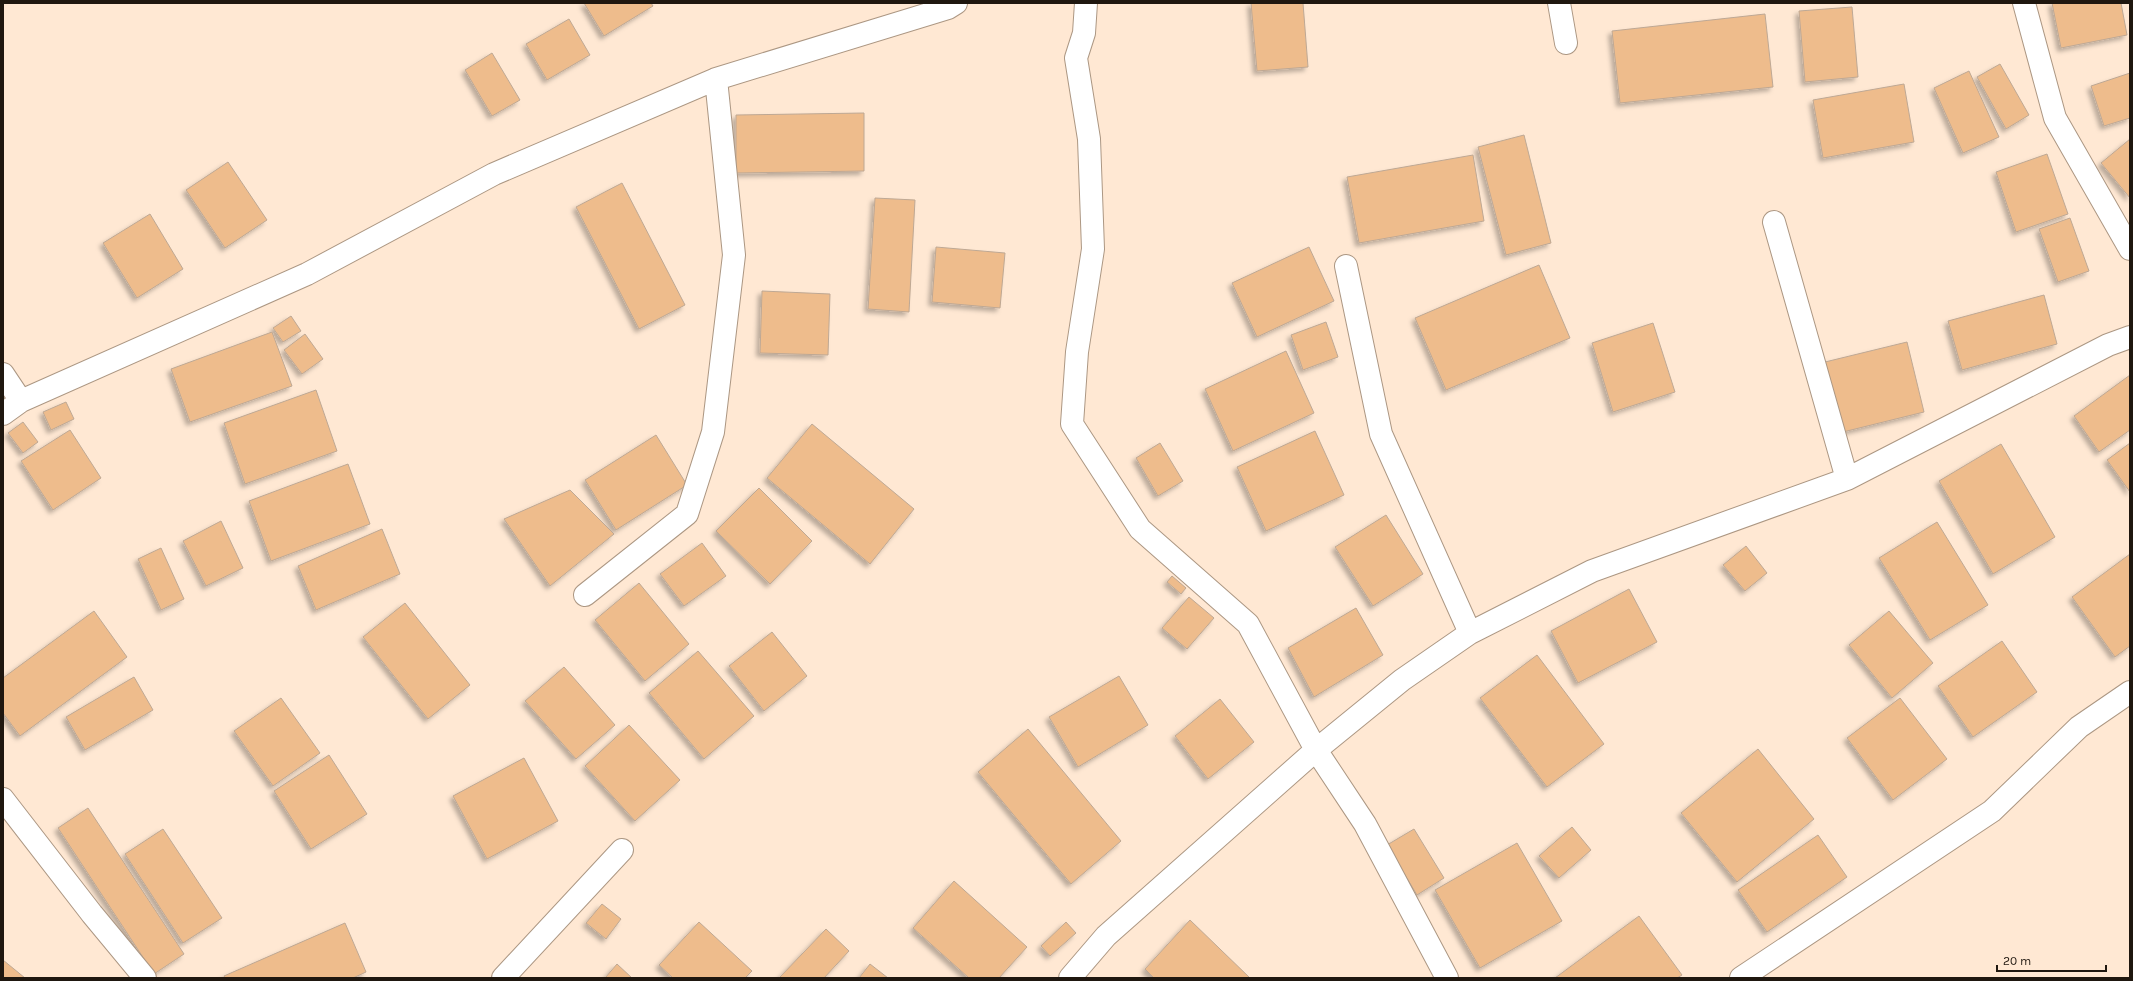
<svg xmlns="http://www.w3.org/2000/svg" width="2133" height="981" font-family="Karla,sans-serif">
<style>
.building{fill:#eebc8c;stroke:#bea894;filter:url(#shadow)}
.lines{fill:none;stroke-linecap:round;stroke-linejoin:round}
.minor-casing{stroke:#ac9783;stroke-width:24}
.minor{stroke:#fff;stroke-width:22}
</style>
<defs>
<filter id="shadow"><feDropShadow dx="-3.5" dy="3.5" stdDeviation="2" flood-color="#0004"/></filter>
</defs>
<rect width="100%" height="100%" fill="#ffe8d3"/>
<path class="building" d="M584,3H651L653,6L604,36Z
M1251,3H1303L1308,67L1257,71Z
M2052,3H2121L2127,35L2061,48Z
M1852,7L1858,77L1805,82L1799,11Z
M1765,14L1773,87L1620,103L1612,31Z
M569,19L590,55L547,80L526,44Z
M492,53L520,100L492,116L465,70Z
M2000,64L2029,115L2006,129L1977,77Z
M1969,71L1999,137L1963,153L1934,88Z
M2130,73V118L2104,126L2091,86Z
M1904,84L1914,142L1823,158L1813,100Z
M864,113V171L736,173V115Z
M1524,135L1551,243L1506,255L1478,147Z
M2130,139V198L2101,163Z
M2047,154L2068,214L2016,232L1996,172Z
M1473,155L1484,221L1359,243L1347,177Z
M228,162L267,220L225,248L186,190Z
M622,183L685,305L639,329L576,207Z
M875,198L915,200L909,312L868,309Z
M150,214L183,269L137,298L103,243Z
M2070,218L2089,271L2058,282L2039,229Z
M936,247L1005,253L1000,308L932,302Z
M1309,247L1334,301L1257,337L1232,283Z
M1539,265L1570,338L1446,390L1415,318Z
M762,291L830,294L828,355L760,353Z
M2044,295L2057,344L1962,370L1948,321Z
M291,316L301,331L283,342L273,328Z
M1326,322L1338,357L1303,370L1291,335Z
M1653,323L1675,392L1613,412L1592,343Z
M272,332L292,386L190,422L171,369Z
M305,334L323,359L302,374L284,350Z
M1907,342L1924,412L1843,432L1825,362Z
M1286,351L1314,413L1233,451L1205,389Z
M2130,375V430L2099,452L2074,416Z
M316,390L337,451L245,484L224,423Z
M66,402L74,419L51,430L43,412Z
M23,422L38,442L23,453L8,433Z
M812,424L914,509L870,564L767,478Z
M70,430L101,478L53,510L21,461Z
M1315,431L1344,495L1266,531L1237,467Z
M656,435L687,485L616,530L585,480Z
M1160,443L1183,481L1158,496L1136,458Z
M2130,443V492L2107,460Z
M2001,444L2055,537L1993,574L1939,481Z
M348,464L370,524L271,561L249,501Z
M759,488L812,541L770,584L716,531Z
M570,490L614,534L550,586L504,519Z
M1386,515L1423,574L1373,606L1335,547Z
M221,521L243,568L206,586L183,541Z
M1937,522L1988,605L1930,640L1879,558Z
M382,529L400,574L316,610L298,566Z
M702,543L726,576L684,606L660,574Z
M1746,546L1767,573L1745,591L1723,565Z
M161,548L184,599L161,610L138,559Z
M2130,554V646L2115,657L2072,597Z
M1172,576L1186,588L1181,594L1167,582Z
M639,583L689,644L645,681L595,620Z
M1629,589L1657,642L1578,683L1551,631Z
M1189,597L1214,618L1187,649L1162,628Z
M405,603L470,685L428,719L363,637Z
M1356,608L1383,655L1314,697L1288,648Z
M94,611L127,657L20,736L3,713V678Z
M1889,611L1933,663L1892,698L1849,645Z
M772,632L807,676L764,711L729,666Z
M2002,641L2037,692L1973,737L1938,686Z
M698,651L754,716L704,759L649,693Z
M1537,655L1604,744L1547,787L1480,698Z
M564,667L615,725L576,759L525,701Z
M1119,676L1148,725L1078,767L1049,717Z
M134,677L153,710L85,750L66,717Z
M281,698L320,753L273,786L234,731Z
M1900,698L1947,759L1893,800L1847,738Z
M1220,699L1254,742L1208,779L1175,736Z
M629,725L680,780L635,821L585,766Z
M1028,729L1121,841L1071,884L978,772Z
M1758,749L1814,819L1737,882L1681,813Z
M329,755L367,814L311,849L274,791Z
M524,758L558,821L487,859L453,796Z
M88,808L184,954L154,974L58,828Z
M1572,827L1591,850L1559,878L1539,856Z
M163,829L222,918L183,943L125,854Z
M1414,829L1444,878L1417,895L1387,845Z
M1818,835L1847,877L1767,932L1738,890Z
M1517,843L1562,921L1480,968L1435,890Z
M954,881L1027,947L999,978H969L913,928Z
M602,904L621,919L606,939L586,923Z
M1639,916L1682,975L1677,978H1555Z
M1190,920L1250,978H1154L1145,969Z
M699,922L752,971L745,978H673L659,965Z
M1066,922L1076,933L1050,956L1041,946Z
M345,923L366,972L353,978H225L224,976Z
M826,929L849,951L824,978H779Z
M3,960L25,978H3Z
M617,964L632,978H605Z
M870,964L888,978H859Z"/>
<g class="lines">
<defs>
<path id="minor" d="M1086,3L1084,33L1076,58L1089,139L1093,249L1077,352L1072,424L1140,529L1248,624L1316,750L1365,824L1447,978
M1559,3L1566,43
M2024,3L2055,118L2130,249
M1774,222L1847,479
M1346,266L1381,434L1470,633
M3,374L21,401
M3,414L21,401L307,274L494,174L716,79L948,8L956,3
M585,595L687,514L713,432L734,255L716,79
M3,799L92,914L145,978
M503,978L622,850
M1070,978L1106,936L1316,750L1402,680L1470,633L1592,571L1847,479L2108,345L2130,337
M1741,978L1992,811L2079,727L2130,692"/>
</defs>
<use href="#minor" class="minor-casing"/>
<use href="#minor" class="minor"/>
</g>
<rect width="2133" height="981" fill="none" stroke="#1f170f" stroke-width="8"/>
<path d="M1997 965v6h109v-6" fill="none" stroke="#1f170f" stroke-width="2"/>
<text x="2003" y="965" font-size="12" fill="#1f170f" stroke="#ffe8d3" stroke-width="3" paint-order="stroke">20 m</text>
</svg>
